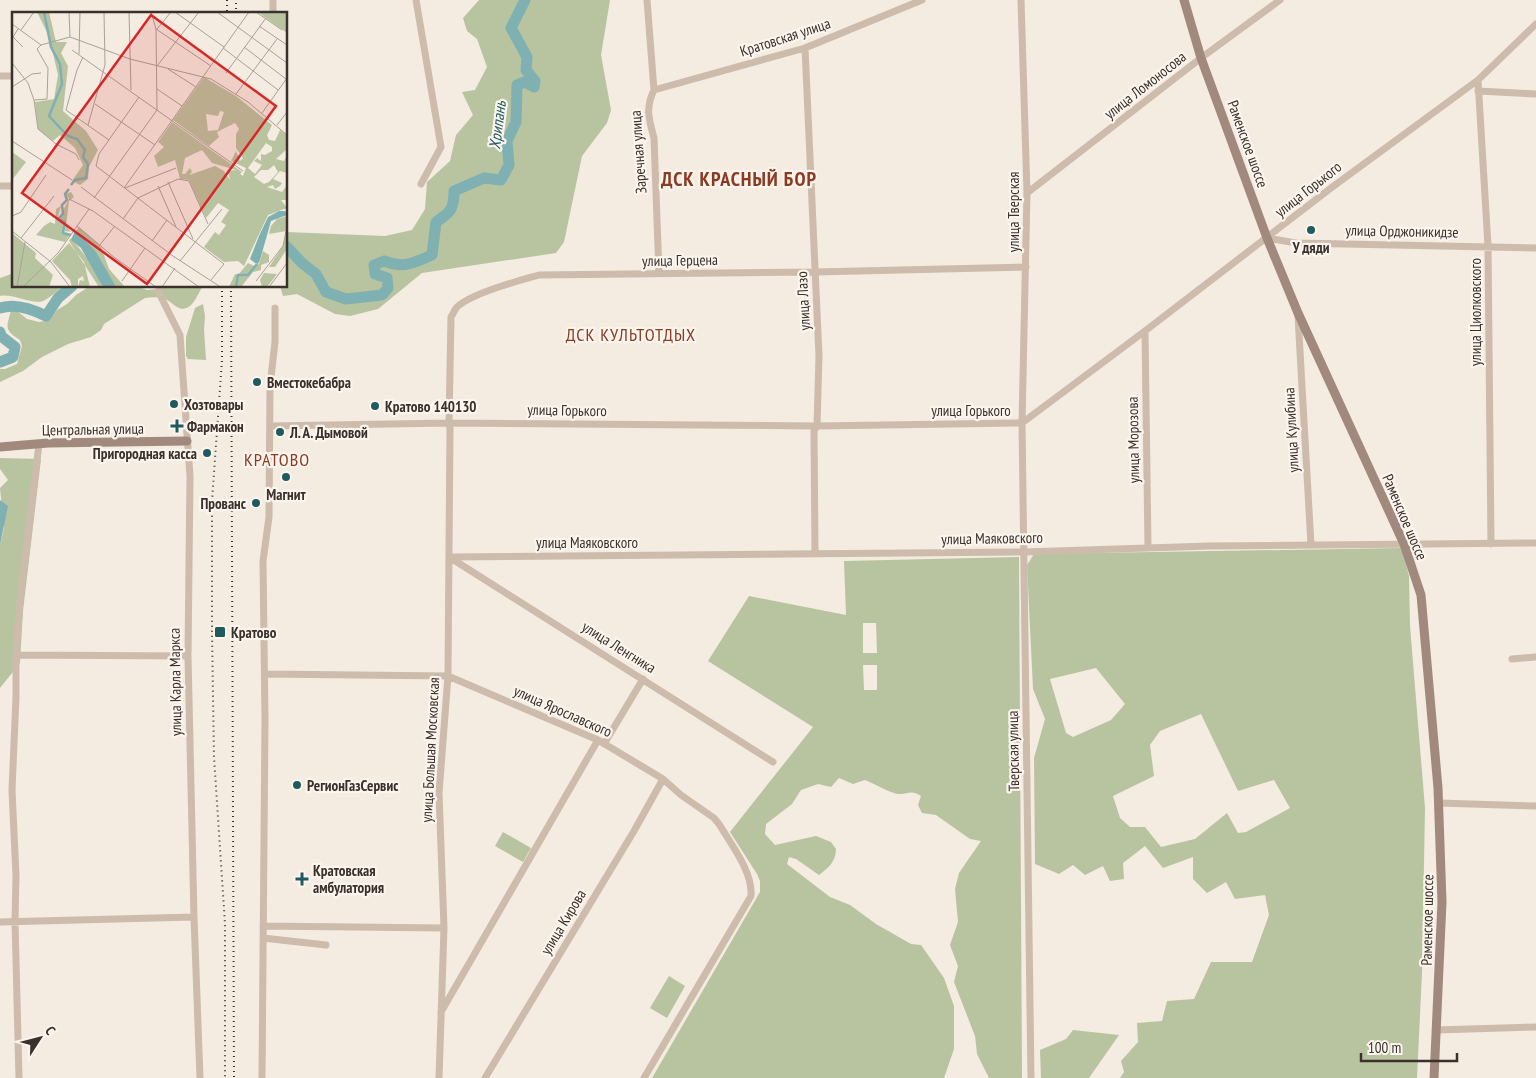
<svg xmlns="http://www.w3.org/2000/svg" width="1536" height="1078" font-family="'PT Sans Narrow',sans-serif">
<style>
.green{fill:#b8c4a0;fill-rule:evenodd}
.water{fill:#7fb0b2}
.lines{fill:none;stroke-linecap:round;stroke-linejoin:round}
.river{stroke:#7fb0b2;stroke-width:11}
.street{stroke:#cdbbac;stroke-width:7}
.secondary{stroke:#a18a7d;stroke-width:9}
.rail{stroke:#3b302b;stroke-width:2;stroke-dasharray:1 4;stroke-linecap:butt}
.poi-dot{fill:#1f5a5e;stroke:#fbf5ee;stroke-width:2}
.labels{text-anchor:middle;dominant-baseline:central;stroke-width:4.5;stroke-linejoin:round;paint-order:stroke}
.street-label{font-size:15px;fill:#3b302b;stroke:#fbf5ee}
.poi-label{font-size:15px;font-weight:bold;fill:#3b302b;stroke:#fbf5ee;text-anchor:start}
.water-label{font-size:16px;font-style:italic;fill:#1f5a5e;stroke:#fbf5ee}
.quarter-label{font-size:18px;letter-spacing:1px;fill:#8c3b22;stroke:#fbf5ee}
.district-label{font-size:20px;font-weight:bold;letter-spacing:1px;fill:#8c3b22;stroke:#fbf5ee}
.inset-river{fill:none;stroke:#7fb0b2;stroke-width:2.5}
.inset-road{fill:none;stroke:#aaa098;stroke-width:1}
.view{fill:#d62828;fill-opacity:0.15;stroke:#d62828;stroke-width:2.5}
.inset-edge{fill:none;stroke:#3b302b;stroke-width:2.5}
</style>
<rect width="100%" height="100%" fill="#f4ebe1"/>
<path class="green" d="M479,0H610L601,55L611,110L607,123L582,156L564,242L556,253L422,273L378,309L350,316L335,314L297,294L283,296L280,286H286V232L385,236L412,230L425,209L427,182L450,161L456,135L473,115L462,92L475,90L487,67L477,39L467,31L463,18Z
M14,273V286H63C57,291 50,298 43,301C32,305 13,293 0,296V278Z
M90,286H136L147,290L158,289L161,286H203C199,292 195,302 190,306C179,314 173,302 165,299C158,297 152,297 145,298L104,324L101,330L91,337L68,344L42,357L23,371L0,382V369H5L17,364L22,346L20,340C3,329 7,327 11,310L17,311L27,319L39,322L45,321L50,319L57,310L67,304L76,295Z
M203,304L205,316L204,330L206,360L188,359L186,356V337L195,308Z
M0,458L41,459L23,611L20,663L0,688V545L4,528L0,488L8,480L0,469Z
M1402,548L1409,576L1410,626L1425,808L1422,973L1417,1078H1120L1124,1072L1121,1061L1138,1042L1137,1023L1162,1021L1167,1001L1194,999L1211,962H1252L1269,915L1265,895L1235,899L1226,882L1207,893L1193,879V857L1163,868L1145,846L1123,863L1124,879L1110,881L1103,866L1085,875L1073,865L1059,874L1035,864L1034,758L1045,719L1033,689L1027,565L1034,554ZM1096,668L1125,704L1111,720L1073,737L1066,733L1050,679ZM1201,714L1238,791L1274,780L1290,808L1246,832L1238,833L1227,813L1195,839L1161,847L1145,827H1130L1120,818L1113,796L1154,776L1150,745L1160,731Z
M1019,557L1022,1078H989L977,1054L975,1036L954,982L958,966L950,945L958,922L955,889L959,873L981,841L970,839L936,815L922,813L918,805L921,796C910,789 908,795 898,794C890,793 873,783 865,780L853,784L839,778L831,787L818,784L801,790L792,804L766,824L765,834L775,845L816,836L831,842L836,849C836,862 828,868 819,875L796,859L789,857L787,864L830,897L850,905L876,924L911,944L921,945L944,978L954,1006V1049L944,1078H652L760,892V881L757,874L730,832L813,727L708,661L749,596L846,615L844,561ZM863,623H876L877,653H863ZM863,665H877V690H864Z
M503,832L531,848L523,862L495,846Z
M669,976L685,986L667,1018L650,1008Z
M1073,1030L1119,1035L1089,1078H1041L1040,1050L1066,1039Z"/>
<path class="water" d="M0,494V500L8,506L0,545Z"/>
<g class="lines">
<path class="river" d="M286,246L302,263L316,274L326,292L346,299L382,295L388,288L387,278L375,274L374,265L384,261C406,269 412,263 432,255L436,222C451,212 454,209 454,191L484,178L501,180L509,165L507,141L516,122L517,85L525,82L534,87L535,81L526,70L527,57L511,28L525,0
M0,308C15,303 32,309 46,316L58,298L72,286
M0,332L1,336L15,347L13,357L0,362"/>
<path class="street" d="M273,0V14
M416,0L441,147L421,184
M647,0L654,90C645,108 649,119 654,138L659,274
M1021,0L1027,193L1022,423L1031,1078
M805,48L819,356L817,426L814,431L815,553
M0,76H14
M1478,80L1488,246L1491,544
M654,90L805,48L922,0
M1478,91L1536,94
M0,186H14
M1027,193L1201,58L1280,0
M1267,238L1296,243L1536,248
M158,291L180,335L190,476L188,656L194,917L200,1078
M1298,316L1311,545
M1145,331L1148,548
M270,426L449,423L817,426L1022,423L1145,331L1331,188L1478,80L1536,24
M449,557L1024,552L1209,546L1536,543
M449,557L773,762
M16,655L188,656
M1512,659L1536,657
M265,674L448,676L598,740L663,779L681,795L714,818L719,824C731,844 753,872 751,896L644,1078
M604,744L643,679
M1439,803L1536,806
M0,922L194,917
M263,926L444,928
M263,938L326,945
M441,1012L598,740
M1437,1030L1536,1027
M19,1078L15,921L16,876L12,790L16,697V655L20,600L39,444
M262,1078L265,720L263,561L269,517L270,386L275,342V308
M439,1078L444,928L439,793L448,676L450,429L449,423L451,317C453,314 455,309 457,307C472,293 518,281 539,275L815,272L1026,267
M485,1078L634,831L663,779"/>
<path class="secondary" d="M1184,0L1201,58L1267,238L1298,313L1404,544L1421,595L1438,788L1442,902L1434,1078
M0,447L48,443L187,441"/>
<path class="rail" d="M227,0V14
M236,14V0
M222,286V360L212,501V632L214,757L225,924V1078
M231,286L234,1078"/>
</g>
<g class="poi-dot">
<circle cx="1311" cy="230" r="5"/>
<circle cx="257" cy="382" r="5"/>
<circle cx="174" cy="404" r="5"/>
<circle cx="375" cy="406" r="5"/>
<path d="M174.5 418.5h5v5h5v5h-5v5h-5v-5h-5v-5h5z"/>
<circle cx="280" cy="432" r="5"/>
<circle cx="207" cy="453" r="5"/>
<circle cx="286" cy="477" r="5"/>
<circle cx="256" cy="503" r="5"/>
<rect x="214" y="626" width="12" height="12" rx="2.5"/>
<circle cx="297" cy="785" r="5"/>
<path d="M299.5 871.5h5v5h5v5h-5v5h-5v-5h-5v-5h5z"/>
</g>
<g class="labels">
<g class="street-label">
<text transform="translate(785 37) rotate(-18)">Кратовская улица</text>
<text transform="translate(1145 85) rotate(-38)">улица Ломоносова</text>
<text transform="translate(1248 144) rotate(70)">Раменское шоссе</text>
<text transform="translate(638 152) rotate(-94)">Заречная улица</text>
<text transform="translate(1308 189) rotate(-38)">улица Горького</text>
<text transform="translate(1013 212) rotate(-90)">улица Тверская</text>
<text transform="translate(1402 231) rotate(1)">улица Орджоникидзе</text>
<text transform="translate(680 260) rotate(-1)">улица Герцена</text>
<text transform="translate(803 301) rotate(-93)">улица Лазо</text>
<text transform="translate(1475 312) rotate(-90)">улица Циолковского</text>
<text transform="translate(567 410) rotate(1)">улица Горького</text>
<text x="971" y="410">улица Горького</text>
<text transform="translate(93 429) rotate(-1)">Центральная улица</text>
<text transform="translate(1291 430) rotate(-93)">улица Кулибина</text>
<text transform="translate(1133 440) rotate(-91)">улица Морозова</text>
<text transform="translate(1405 517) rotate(67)">Раменское шоссе</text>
<text transform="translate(992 538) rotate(-1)">улица Маяковского</text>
<text x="587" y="542">улица Маяковского</text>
<text transform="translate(619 647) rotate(32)">улица Ленгника</text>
<text transform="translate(175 682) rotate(-91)">улица Карла Маркса</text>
<text transform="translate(563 711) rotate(24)">улица Ярославского</text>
<text transform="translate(430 750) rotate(-87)">улица Большая Московская</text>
<text transform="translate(1013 751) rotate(-91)">Тверская улица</text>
<text transform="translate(1427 920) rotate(-89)">Раменское шоссе</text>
<text transform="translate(563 922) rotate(-59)">улица Кирова</text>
</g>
<g class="poi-label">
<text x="1311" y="247" text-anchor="middle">У дяди</text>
<text x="267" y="382">Вместокебабра</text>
<text x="184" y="404">Хозтовары</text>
<text x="385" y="406">Кратово 140130</text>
<text x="187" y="426">Фармакон</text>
<text x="290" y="432">Л. А. Дымовой</text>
<text x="197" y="453" text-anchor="end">Пригородная касса</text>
<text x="286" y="494" text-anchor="middle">Магнит</text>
<text x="246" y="503" text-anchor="end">Прованс</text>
<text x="231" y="632">Кратово</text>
<text x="307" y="785">РегионГазСервис</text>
<text x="313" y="870">Кратовская<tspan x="313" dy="17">амбулатория</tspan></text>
</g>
<g class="water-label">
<text transform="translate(497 125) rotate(-83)">Хрипань</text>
</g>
<g class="quarter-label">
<text x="631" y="334">ДСК КУЛЬТОТДЫХ</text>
<text x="277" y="459">КРАТОВО</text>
</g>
<g class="district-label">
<text x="739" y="179">ДСК КРАСНЫЙ БОР</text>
</g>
</g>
<g transform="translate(12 12)">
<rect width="275" height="275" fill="#f4ebe1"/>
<path d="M25,0H37L44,30H55L49,41L56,54L51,99L74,119L86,138L77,155L76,167L68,173L60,169L71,153L63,136L48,123L41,129L26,117L23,90L42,87L46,63L37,24ZM246,0H275V21L254,6ZM192,65L224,84L260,113L255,123L257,128L263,129L268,118L275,123V137L264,147L272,149L275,143V161L268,159L261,167L270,171L268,174L263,177L261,173L255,175L270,180L275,173V188H269L275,196L256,203L232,254L226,249L212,250L192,235L203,220L207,223L214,213L209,210L217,198L206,191L194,206L177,168L168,167L163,148L146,155L142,144L152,135L146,130L160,110L230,160L228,162L231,164L234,156L219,149L224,139L228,149L231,146L224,136V122L227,117L223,111L205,120L207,125L197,134L161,108ZM208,99L212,100L206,118L196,119L194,102L206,104ZM254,131L260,135V139L253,143L249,142V149L245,146L242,149L250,153L243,162L236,156ZM190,138L200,151L224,158L216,159L218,168L212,159L203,154L177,163L180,160L178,156L173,162H170L173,146ZM262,153L266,160L257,170L252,172L242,165L249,158H256ZM0,140L14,150L0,168ZM59,180L62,185L57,189L54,214L59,220L53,219L54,210L47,206L57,187L54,182ZM49,194L45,208L51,211V222H58L53,230L24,223L32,214L38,210L43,212L44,197ZM275,204V237L263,255H257L271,234L274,219L257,222L259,214L265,207ZM67,215L89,235L97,257L113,275H104L74,228L62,221ZM0,221L24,241L23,246L41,263L37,275H0ZM59,226L75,246L92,275H87L57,229ZM57,231L72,250L78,275H66L68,268L72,269L71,264L66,267V274L60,275L58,268L40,249ZM251,239L257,243V250L249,253V258L241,260L229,275H217L223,262L226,263L236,251L242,254L247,252ZM252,261L265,262L255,275H250L248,268Z" fill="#b8c4a0" fill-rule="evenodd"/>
<path d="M267,199H273L275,203L259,209L248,248L246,252L243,251L238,247L247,224L256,205ZM66,220L84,240L104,275H92L88,270L69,236L59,228L62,221Z" fill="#7fb0b2"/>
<path class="inset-river" d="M32,0L39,35L48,52L50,72L37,104L56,124L65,127L73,138L71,145L76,152L74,166L63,168L59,173M57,177L53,182L55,188L50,193L51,202L46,207L53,210L51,221L59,223M224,275L226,263H236L245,252"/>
<path class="inset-road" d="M57,0L58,25M117,0L119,78M163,0L212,35M205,0L275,51M244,0L270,18M0,12L29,33L58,25L118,47L199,67L236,90L275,123M247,14L275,33M6,17L1,25L11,35M144,17L199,54M145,17L159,0M9,18L22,0M232,35L274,67M211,36L266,78M60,38L231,159M67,42L68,0M71,45L65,58L54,98L97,128M0,51L16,71L22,88L35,87L36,56L25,37L29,33M145,54L187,0M156,57L184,75M214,61L254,6M0,75L20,62L29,61M145,77L170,94M224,82L265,27M127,85L87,142L84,154L212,252L199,268M22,88L26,117L44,132L64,142L67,148M83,92L143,133M250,101L275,66M76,113L93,53L92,0M265,113L275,100M0,129L60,168M156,170L181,227M146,174L164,215M69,175L161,244L207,274M112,176L237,0M113,176L164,156M82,186L145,98L144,17L139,0M57,187L81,199L187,275M0,204L9,200L34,163M111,207L126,186L166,167L177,169L196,212M65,214L103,246L144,275M0,219L39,250L58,275M9,226L42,184M140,229L155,208M87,234L102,215M168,249L210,197M110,269L133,236M244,269L271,234L274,219M5,275L13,230M11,275L46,241L77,197M150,275L163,256M257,275L275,251"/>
<path class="view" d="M139,3L264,94L135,272L10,181Z"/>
<rect width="275" height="275" class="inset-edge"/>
</g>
<g transform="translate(40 1038) rotate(54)" stroke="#fbf5ee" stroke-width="4" paint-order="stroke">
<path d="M0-4L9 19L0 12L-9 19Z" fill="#3b302b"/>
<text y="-8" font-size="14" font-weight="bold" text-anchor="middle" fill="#3b302b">С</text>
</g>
<path d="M1361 1053v8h96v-8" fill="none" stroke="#3b302b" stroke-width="2.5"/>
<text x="1368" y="1053" font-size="15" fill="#3b302b" stroke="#fbf5ee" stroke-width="4" paint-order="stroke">100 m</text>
</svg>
